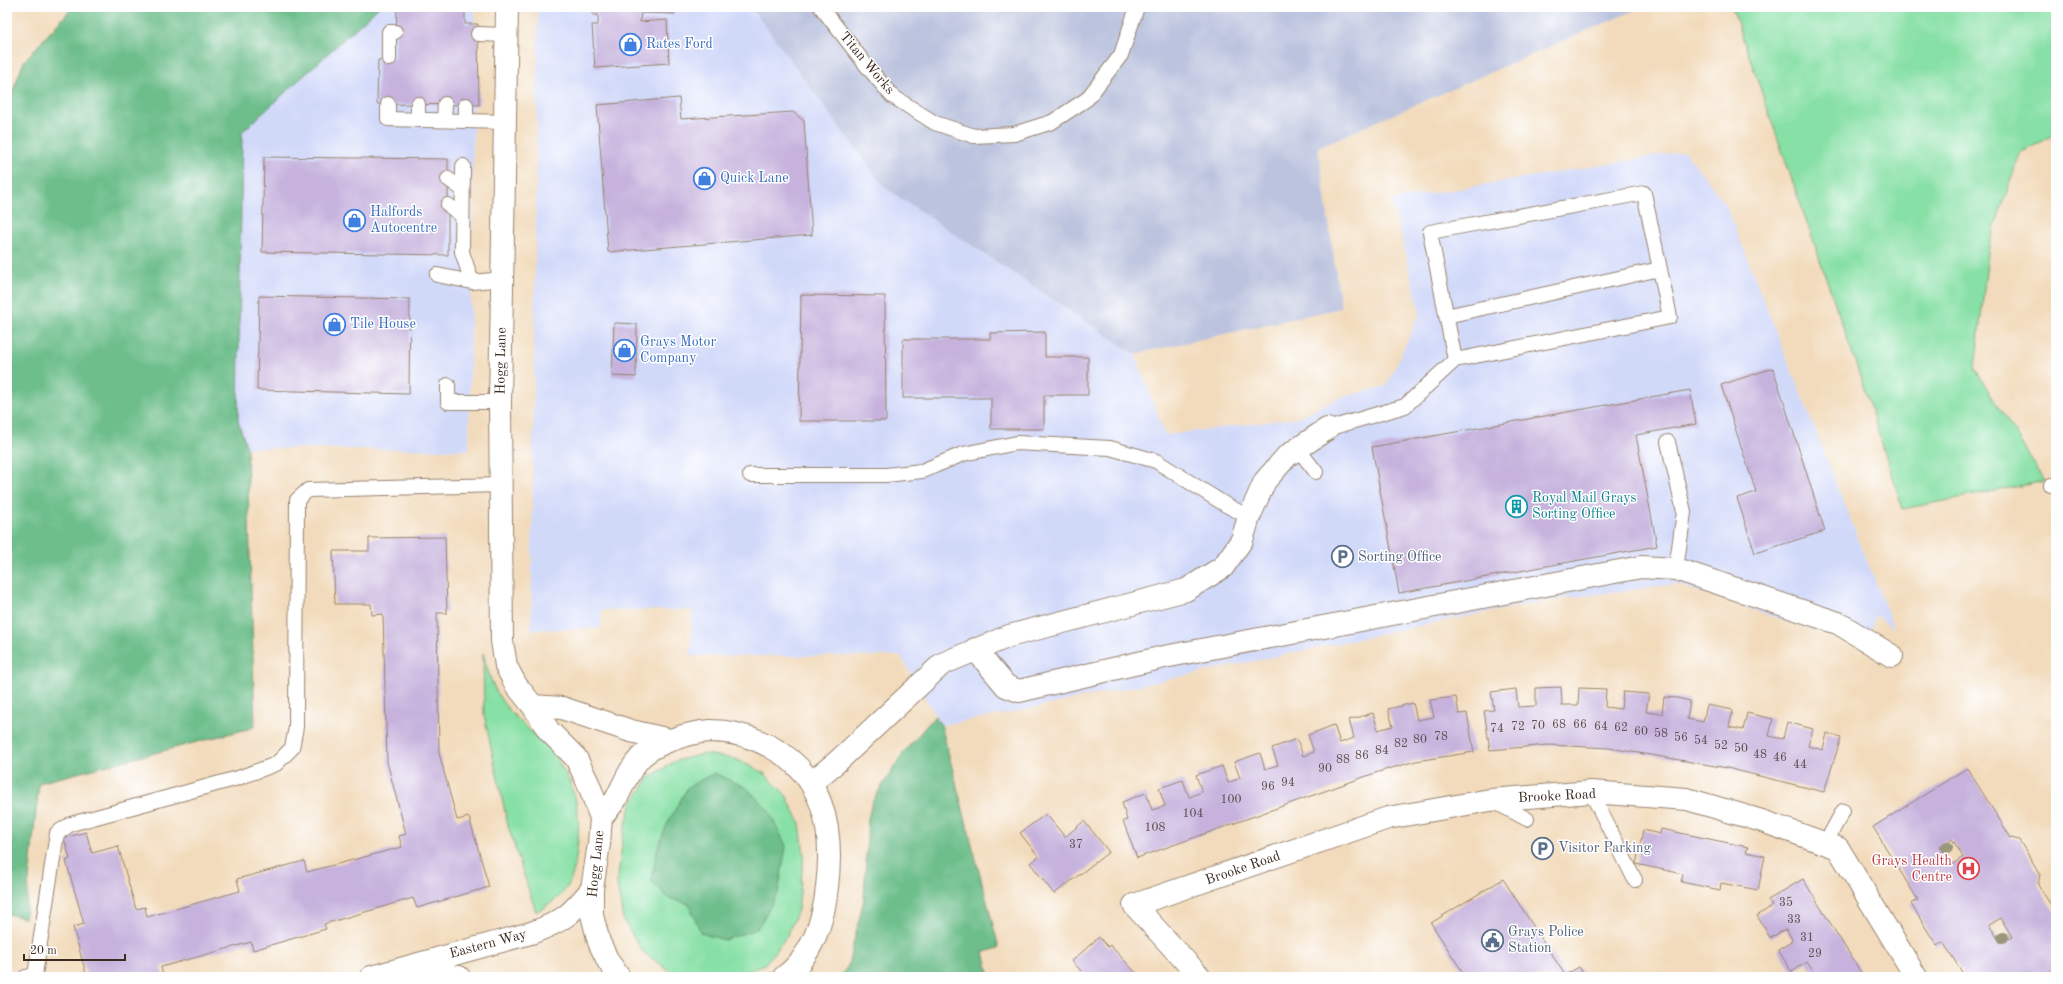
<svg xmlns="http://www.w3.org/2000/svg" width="2063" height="984" font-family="'Old Standard TT',serif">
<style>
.built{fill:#d1d9f9}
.industrial{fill:#bbc3de}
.green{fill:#87e0a6;stroke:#618562}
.forest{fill:#6dbe8b;stroke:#547454}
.building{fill:#c6b2dd;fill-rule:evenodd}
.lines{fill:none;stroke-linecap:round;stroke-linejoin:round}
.service-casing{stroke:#96826d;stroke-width:16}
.minor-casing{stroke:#96826d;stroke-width:24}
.tertiary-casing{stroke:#96826d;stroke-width:24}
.primary-casing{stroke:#96826d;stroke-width:24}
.service{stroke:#fff;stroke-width:14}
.minor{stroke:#fff;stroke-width:22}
.tertiary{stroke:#fff;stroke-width:22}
.primary{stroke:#fff;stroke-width:22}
.tree{fill:#9a987c}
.labels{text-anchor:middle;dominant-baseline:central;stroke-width:3;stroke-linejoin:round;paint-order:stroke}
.number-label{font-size:12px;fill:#5e4c4e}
.shop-label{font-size:14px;fill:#366cbe;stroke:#fff;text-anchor:start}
.street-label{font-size:14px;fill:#3b2a1e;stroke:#fff}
.culture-label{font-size:14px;fill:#0d838f;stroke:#fff;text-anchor:start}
.service-label{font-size:14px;fill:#4e5e75;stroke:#fff;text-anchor:start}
.health-label{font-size:14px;fill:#be3a42;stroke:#fff;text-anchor:end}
</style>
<rect width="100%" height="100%" fill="#fff"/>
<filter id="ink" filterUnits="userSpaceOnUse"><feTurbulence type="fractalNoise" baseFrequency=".025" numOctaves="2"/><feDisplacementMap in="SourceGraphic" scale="8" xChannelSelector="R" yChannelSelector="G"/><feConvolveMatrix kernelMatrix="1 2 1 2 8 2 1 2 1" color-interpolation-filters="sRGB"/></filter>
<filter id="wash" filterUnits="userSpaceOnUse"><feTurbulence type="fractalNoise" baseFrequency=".012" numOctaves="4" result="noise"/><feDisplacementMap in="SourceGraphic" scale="16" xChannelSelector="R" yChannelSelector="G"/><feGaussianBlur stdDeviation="0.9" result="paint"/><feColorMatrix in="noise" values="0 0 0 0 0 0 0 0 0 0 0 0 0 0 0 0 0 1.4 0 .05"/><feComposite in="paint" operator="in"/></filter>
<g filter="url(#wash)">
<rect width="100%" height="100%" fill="#f2dbbc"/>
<path class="built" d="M379,7H475L469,450L247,448L238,421L242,132Z
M538,7H751L884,187L1135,354L1165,435L1296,418L1336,399L1386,386L1420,313L1392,200L1685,151L1726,205L1894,629L1876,615L1864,647L1676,584L1553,600L1452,619L1005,714L941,725L908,668L900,656H691L692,610H602L601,628L531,630Z"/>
<path class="industrial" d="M751,7H1642L1318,147L1341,308L1135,354L884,187Z"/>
<path class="green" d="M1732,7H2056V134L2020,153L1989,245L1975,369L2045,481L1903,509L1855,361Z
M483,653C487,669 491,683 500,698C511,716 534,733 549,748C553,752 556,758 559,763C578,792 581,816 577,850C573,886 567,894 536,912L508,826L484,715Z
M704,754L736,759L764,773L786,795L800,823L804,854L798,910L787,936L765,964L740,975L731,977H689L671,972L643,952L623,920L617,884L623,836L631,804L649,778L675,761Z"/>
<path class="forest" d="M73,7H379L242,132L238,421L247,448L255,727L39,783L25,918L7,914V107L24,61Z
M935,716L941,725L999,948L984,952L990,977H840L848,966L864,899L868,819L872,802L903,753Z
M714,773L747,788L769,811L786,846L778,893L757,929L724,940L701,933L689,904L668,898L652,882L656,853L667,824L688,787Z"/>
<g id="blocks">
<path class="building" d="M397,7H465V24H478L479,105L377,104L378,60L395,59Z
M593,7H674V14L641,13L640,22L667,20L669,63L595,68L592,25H598V15H593Z
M679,98L681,119L793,112L804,121L812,235L608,252L597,105Z
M264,157L448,159V255L262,252Z
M801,295L885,296L886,421H799Z
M259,296L410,299L409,394L257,390Z
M614,323L637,324L636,377L612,376Z
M1045,332V357H1088V395H1044V429H991V398H903V339H990V333Z
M1773,368L1825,531L1755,553L1737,498L1756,492L1721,385Z
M1690,390L1696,424L1636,435L1657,546L1399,593L1372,447Z
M445,537L447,613H437L439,753L457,820L469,817L489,887L417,908L413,898L324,924L326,929L253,950L251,942L161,967L163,976L159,977H87L73,927L84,924L66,861L70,859L64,838L86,832L92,853L118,846L136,909L145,907L147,917L240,891L237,879L304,861L307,872L402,847L399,836L406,834L387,762L383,614L372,615L371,604H335L333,551H369V538Z
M1561,687L1562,705H1578L1579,688L1606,689L1605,707L1621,709L1623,692L1649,694L1646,712L1662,714L1664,697L1677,698L1690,701L1687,719L1703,722L1707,705L1733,710L1729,727L1743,730L1747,713L1773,719L1769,736L1783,739L1787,722L1813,729L1808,746L1823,750L1827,733L1841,738L1824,792L1727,768L1609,748L1549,745L1490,750L1484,711L1494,710L1491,692L1516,689L1518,707L1536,706V688Z
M1456,697L1459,714L1467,713L1474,752L1416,761L1378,772L1137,858L1123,821L1127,820L1122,802L1146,793L1152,810L1165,806L1159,788L1183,780L1189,797L1202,792L1196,775L1222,766L1228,783L1240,778L1234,762L1260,753L1265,769L1278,765L1272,748L1297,739L1303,756L1314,752L1308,735L1334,725L1340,743L1354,738L1349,720L1373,713L1378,730L1393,726L1388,709L1413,703L1417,720L1434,717L1430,700Z
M1967,768L2011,838L2019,840L2040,874L2038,885L2056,913V968L2041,977H1965L1943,942L1937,946L1911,904L1918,900L1873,827ZM1952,839L1963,857L1951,865L1940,846ZM2001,918L2012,937L2001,943L1989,925Z
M1046,814L1065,837L1084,821L1109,852L1054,894L1030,863L1039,857L1020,833Z
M1661,829L1748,847L1746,852L1765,856L1758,890L1721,883L1720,890L1681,882L1683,874L1636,864L1643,830L1660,834Z
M1503,879L1565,975L1579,967L1586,977H1466L1431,923Z
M1803,879L1835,931L1864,977H1810L1815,974L1807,962L1792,972L1778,950L1793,941L1786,929L1770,938L1764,927L1757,916L1772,906L1768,900Z
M1099,937L1108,947L1110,945L1140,977H1075L1081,971L1072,961Z"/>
</g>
</g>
<g filter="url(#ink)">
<use href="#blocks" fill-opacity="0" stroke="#96826d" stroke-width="1"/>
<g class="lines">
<defs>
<path id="service" d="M821,7L866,65L892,96L935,123L974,136L1014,134L1052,122L1087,99L1121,55L1137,7
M478,34L506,35
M389,59V32H395
M388,104V119L505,122
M418,104V120
M444,120L445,104
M466,121V105
M463,166L462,252L472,282
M448,179L462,189
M448,205L462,216
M437,275L472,282L503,279
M1446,316L1660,269
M448,385V402H500
M1327,429L1405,406L1455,360L1670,317L1644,193L1430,232L1455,360
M1668,442L1684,512L1676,569
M1298,449L1316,472
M750,475H886L922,471L963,454L1017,443L1110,448L1156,461L1226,505L1249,517
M2051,485L2056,484
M1591,792L1635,880
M1493,801L1527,819
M1825,844L1843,811
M25,977L35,975L57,833L71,824L238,778L276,764L292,748L296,727L297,500L308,490L501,485"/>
<path id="minor" d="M975,649L1006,686L1019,691L1164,657L1641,567L1676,569L1838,623L1892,656
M811,783L838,761L942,664L1009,636L1186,590L1223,567L1242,540L1249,517L1265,481L1287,456L1327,429
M1200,977L1134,905L1388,818L1490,800L1591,792L1687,799L1762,821L1838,848L1916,977"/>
<path id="tertiary" d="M371,977L531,933C564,921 570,915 592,889
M412,977L439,975L459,977"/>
<path id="primary" d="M507,7L500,402L502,641L506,666L516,685L533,706L549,731L576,758L589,785L601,818L599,844L592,889V915L599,942L608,961L619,977
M533,706L562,708L631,731L670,740
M601,818C606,812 612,805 616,799C624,784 629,769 641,757C655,743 690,732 710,731C732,731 751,736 771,747C825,776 834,830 827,887C824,920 812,957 784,977"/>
</defs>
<use href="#service" class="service-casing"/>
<use href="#minor" class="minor-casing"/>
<use href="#tertiary" class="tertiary-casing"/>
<use href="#primary" class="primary-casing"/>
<use href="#service" class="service"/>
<use href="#minor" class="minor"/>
<use href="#tertiary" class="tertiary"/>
<use href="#primary" class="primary"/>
</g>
<g class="tree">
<circle cx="1947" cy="847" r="6"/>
<circle cx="2003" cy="937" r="6"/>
</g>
</g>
<defs>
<symbol id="shop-ring" viewBox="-11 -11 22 22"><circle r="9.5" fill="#fff" stroke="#3f7fe0" stroke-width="1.5"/><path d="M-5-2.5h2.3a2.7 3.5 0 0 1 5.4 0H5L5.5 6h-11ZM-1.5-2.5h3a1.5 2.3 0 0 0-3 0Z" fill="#3f7fe0"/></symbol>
<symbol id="building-ring" viewBox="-11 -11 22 22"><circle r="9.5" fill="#fff" stroke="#0f9aa8" stroke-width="1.5"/><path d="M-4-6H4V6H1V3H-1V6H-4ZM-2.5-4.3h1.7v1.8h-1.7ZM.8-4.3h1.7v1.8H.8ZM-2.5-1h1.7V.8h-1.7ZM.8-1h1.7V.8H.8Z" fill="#0f9aa8"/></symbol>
<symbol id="parking-ring" viewBox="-11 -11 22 22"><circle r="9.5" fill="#fff" stroke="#5c6f8a" stroke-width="1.5"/><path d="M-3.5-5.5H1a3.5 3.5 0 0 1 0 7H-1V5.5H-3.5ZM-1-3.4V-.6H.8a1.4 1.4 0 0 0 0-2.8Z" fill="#5c6f8a"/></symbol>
<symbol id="hospital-ring" viewBox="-11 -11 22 22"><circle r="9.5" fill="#fff" stroke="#e0444e" stroke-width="1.5"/><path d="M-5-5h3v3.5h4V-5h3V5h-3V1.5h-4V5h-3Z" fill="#e0444e"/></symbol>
<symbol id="civic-ring" viewBox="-11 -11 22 22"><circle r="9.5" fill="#fff" stroke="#5c6f8a" stroke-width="1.5"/><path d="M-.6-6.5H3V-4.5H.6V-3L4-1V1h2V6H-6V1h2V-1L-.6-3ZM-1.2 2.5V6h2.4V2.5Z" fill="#5c6f8a"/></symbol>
</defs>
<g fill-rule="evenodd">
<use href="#shop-ring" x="618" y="32" width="25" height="25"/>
<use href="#shop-ring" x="692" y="166" width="25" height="25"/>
<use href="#shop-ring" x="342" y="208" width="25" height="25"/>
<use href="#shop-ring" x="322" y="312" width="25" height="25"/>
<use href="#shop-ring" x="612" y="338" width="25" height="25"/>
<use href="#building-ring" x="1504" y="494" width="25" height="25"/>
<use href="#parking-ring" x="1330" y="544" width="25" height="25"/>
<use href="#parking-ring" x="1530" y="836" width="25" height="25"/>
<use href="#hospital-ring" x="1956" y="856" width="25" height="25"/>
<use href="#civic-ring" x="1480" y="928" width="25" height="25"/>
</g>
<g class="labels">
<g class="number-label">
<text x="1559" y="725">68</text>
<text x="1580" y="725">66</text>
<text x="1538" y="726">70</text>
<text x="1518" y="727">72</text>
<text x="1601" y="727">64</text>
<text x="1621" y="728">62</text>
<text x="1497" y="729">74</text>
<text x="1641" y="732">60</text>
<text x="1661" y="734">58</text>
<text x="1441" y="737">78</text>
<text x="1681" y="738">56</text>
<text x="1420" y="740">80</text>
<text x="1701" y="741">54</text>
<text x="1401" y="744">82</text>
<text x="1721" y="746">52</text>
<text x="1741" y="749">50</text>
<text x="1382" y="751">84</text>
<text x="1760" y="755">48</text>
<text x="1362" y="756">86</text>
<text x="1780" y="758">46</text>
<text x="1343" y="760">88</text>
<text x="1800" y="765">44</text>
<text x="1325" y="769">90</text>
<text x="1288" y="783">94</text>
<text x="1268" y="787">96</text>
<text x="1231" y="800">100</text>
<text x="1193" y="814">104</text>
<text x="1155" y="828">108</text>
<text x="1076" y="845">37</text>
<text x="1786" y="903">35</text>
<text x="1794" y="920">33</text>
<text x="1807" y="938">31</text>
<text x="1815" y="954">29</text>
</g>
<g class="shop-label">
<text x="646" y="44">Rates Ford</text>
<text x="720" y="178">Quick Lane</text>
<text x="370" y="212">Halfords<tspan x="370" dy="16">Autocentre</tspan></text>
<text x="350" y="324">Tile House</text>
<text x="640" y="342">Grays Motor<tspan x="640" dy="16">Company</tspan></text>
</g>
<g class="street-label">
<text transform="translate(867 63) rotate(50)">Titan Works</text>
<text transform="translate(501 361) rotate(-89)">Hogg Lane</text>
<text transform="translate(1557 796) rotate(-3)">Brooke Road</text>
<text transform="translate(596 864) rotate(-84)">Hogg Lane</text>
<text transform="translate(1243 868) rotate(-19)">Brooke Road</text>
<text transform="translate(488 944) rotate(-15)">Eastern Way</text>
</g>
<g class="culture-label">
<text x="1532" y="498">Royal Mail Grays<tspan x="1532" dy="16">Sorting Office</tspan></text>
</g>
<g class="service-label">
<text x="1358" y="557">Sorting Office</text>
<text x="1558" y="848">Visitor Parking</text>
<text x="1508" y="932">Grays Police<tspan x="1508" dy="16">Station</tspan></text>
</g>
<g class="health-label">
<text x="1952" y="861">Grays Health<tspan x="1952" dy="16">Centre</tspan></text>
</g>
</g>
<rect width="2063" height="984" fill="none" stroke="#fff" stroke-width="24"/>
<path d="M24 954v6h101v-6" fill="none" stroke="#3b2a1e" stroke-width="2"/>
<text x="30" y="954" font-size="12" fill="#3b2a1e" stroke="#ffffff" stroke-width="3" paint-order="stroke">20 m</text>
</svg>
